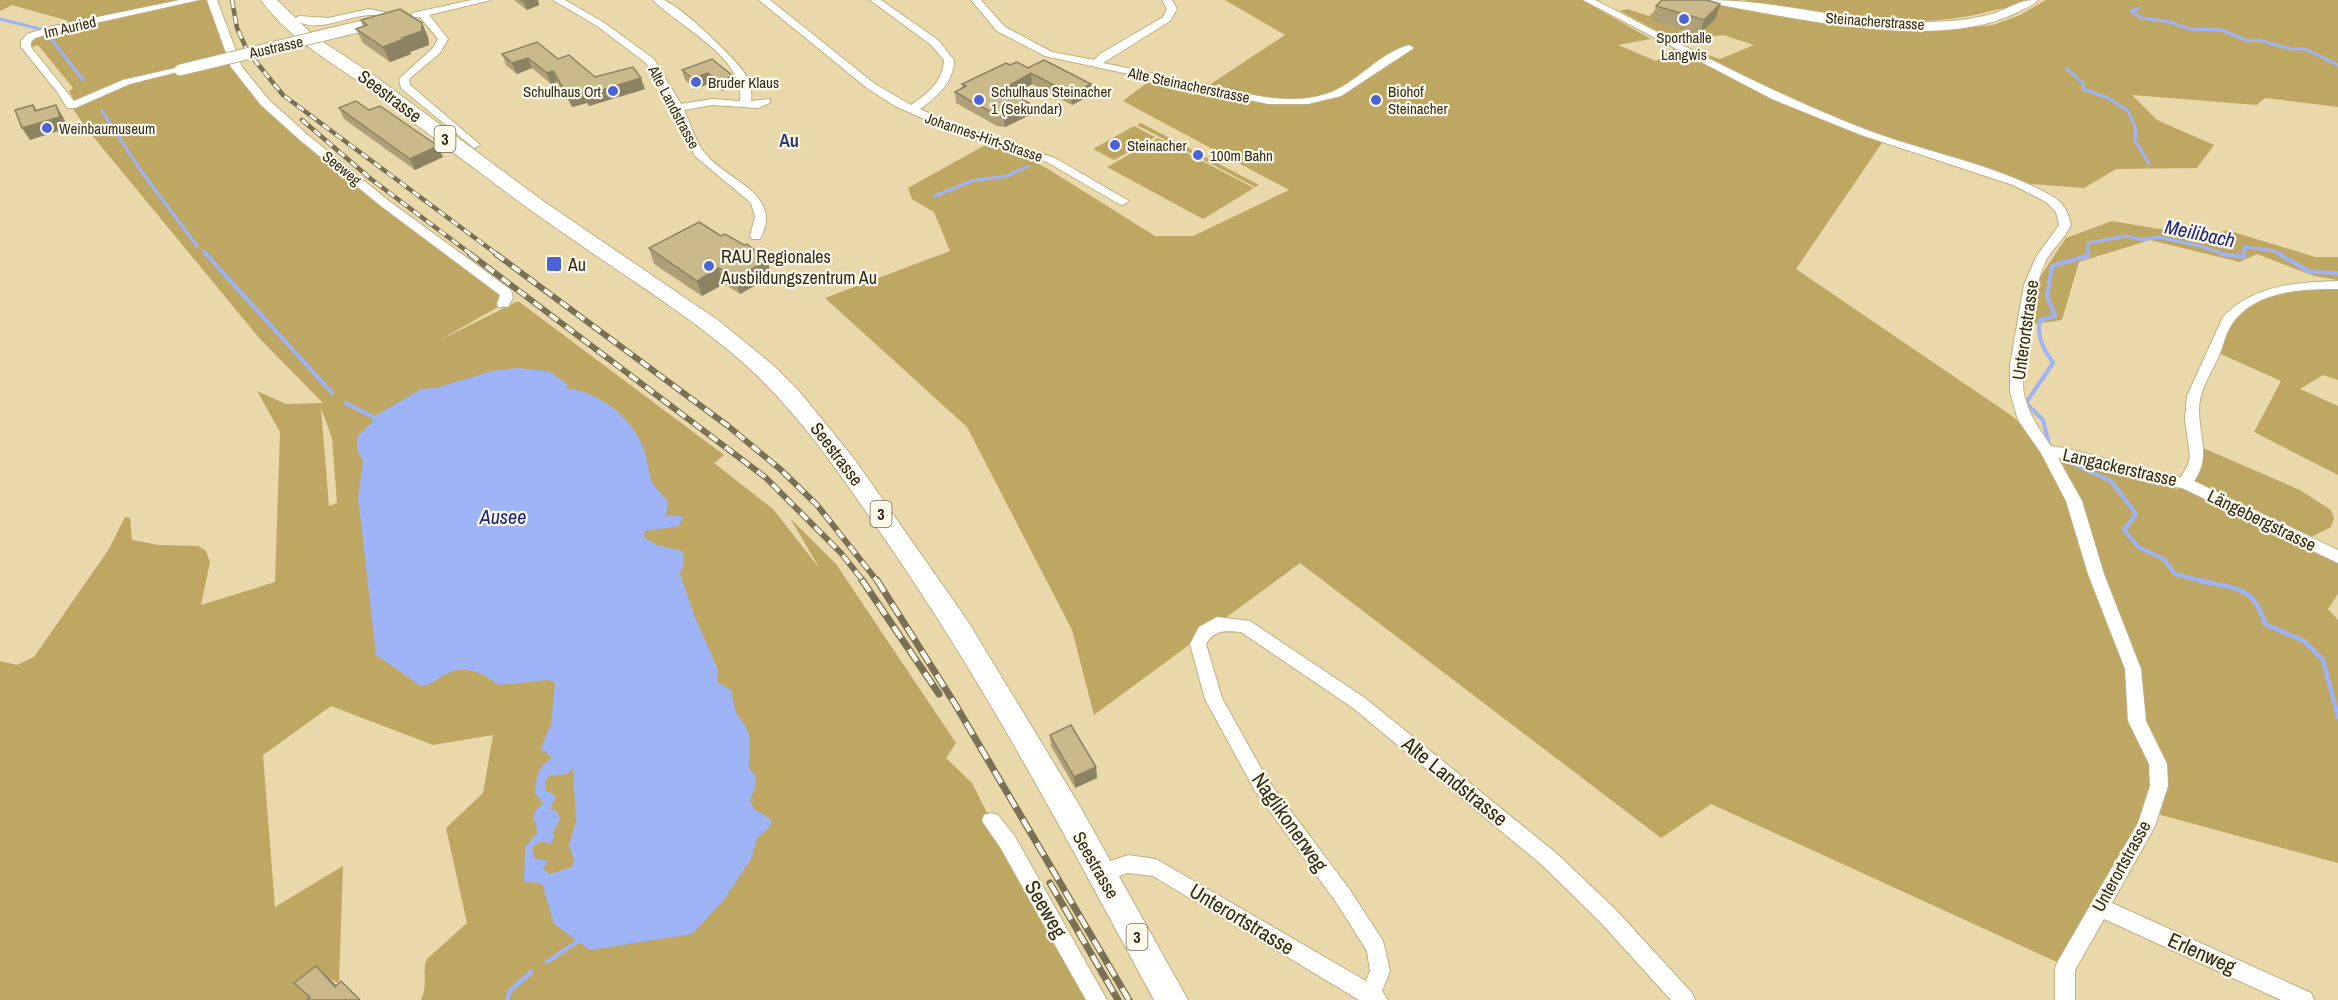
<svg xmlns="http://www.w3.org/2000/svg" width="2338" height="1000" font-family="'Archivo Narrow',sans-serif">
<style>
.green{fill:#bea663;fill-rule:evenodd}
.water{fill:#9eb4f7;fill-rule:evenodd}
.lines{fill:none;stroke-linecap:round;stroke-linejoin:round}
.stream-far2{stroke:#9eb4f7;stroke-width:3}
.stream-far1{stroke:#9eb4f7;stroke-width:4}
.stream{stroke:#9eb4f7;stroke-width:4.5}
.street-casing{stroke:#c0af81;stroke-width:2}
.secondary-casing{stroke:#c0af81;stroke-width:2}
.primary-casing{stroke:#c0af81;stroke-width:2}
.street{fill:#fff;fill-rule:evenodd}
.secondary{fill:#fff;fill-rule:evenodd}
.primary{fill:#fff;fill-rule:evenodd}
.rail-far2-casing{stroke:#7b7053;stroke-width:4.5}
.rail-far1-casing{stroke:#7b7053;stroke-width:6}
.rail-casing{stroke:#7b7053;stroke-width:7}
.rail-far2{stroke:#fffaec;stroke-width:3;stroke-dasharray:8;stroke-linecap:butt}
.rail-far1{stroke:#fffaec;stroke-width:4;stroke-dasharray:10;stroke-linecap:butt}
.rail{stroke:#fffaec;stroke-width:4.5;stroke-dasharray:14;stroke-linecap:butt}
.street-bridge-casing{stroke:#c0af81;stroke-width:13;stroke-linecap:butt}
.street-bridge{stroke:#fff;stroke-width:11}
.wall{fill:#ae9f78}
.shaded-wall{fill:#8d8261}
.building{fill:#cab98b;stroke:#8d8261;stroke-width:1.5}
.poi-dot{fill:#4a64d8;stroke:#fffaec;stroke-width:2}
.labels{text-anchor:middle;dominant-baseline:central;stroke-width:4.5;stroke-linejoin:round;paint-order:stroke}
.far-street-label{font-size:15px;fill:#322b19;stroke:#fffaec}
.far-poi-label{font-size:15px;fill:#322b19;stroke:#fffaec;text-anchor:start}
.shield{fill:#fffaec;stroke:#706958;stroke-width:1.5}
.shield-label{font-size:16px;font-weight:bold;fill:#322b19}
.street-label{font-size:18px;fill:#322b19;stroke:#fffaec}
.far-quarter-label{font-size:18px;font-weight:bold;fill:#2c3b75;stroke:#fffaec}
.poi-label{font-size:18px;fill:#322b19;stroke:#fffaec;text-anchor:start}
.water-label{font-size:20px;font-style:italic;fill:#1a2581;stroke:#fffaec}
.near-street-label{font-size:21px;fill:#322b19;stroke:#fffaec}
</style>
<rect width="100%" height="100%" fill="#e9d8a9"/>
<path class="green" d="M0,0H212L243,77L324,154L506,293L503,304L438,341L518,301L724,455L714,463L773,509L820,569L790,518L836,564L956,743L946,758L972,783L991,821L1097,1000H421C429,981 421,973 427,959L467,923L446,828L483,793L493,735L433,745L331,706L263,755L275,907L343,866L339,983L330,979L314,1000H0V661L17,665L34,657L109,549L125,517L130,518L132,540L159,545L198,546L206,551L210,562L201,605L275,582L280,432L257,391L286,404L323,403L260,339L86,128L71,106L76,104L69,91L73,88L38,45L28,48L26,41L50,27L69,21L12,5L0,11ZM321,408L332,438L337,503L329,506Z
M1225,0H1582L1651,39L1618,45L1656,61L1678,45L1720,59L1754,45L1723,35L1676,41L1620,11L1628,9L1649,16L1665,2L1660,0H1691L1944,30L1993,25L2020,15L2046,0H2338V107L2265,98L2257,105L2132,95L2157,120L2214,145L2197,168L2116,169L2084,188L2031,184L1886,137L1796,269L2012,416L2059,457L2069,456L2146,483L2178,489L2185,483L2196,445L2300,490L2331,510L2334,518L2331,527L2305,540L2338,557V594L2328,609L2338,620V863L2146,811L2059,963L1711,804L1661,838L1300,563L1094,715L1072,630L967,427L825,298L950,251L934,212L912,199L908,188L987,144L1021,154L1048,169L1155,236H1193L1289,190L1123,101L1148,82L1194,95L1285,35Z
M1743,0H2026C2018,6 2005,8 1995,10C1914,33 1824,16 1743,0Z
M1141,123L1259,185L1255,187L1137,125Z
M1134,126L1155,137L1114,160L1093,149Z
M1158,138L1254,188L1203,219L1107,167Z
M2112,221L2206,237L2227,230L2315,257H2338V280L2314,276L2257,254L2240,262L2150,240L2079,262L2062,320L2027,325L2034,286L2066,238Z
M2338,285V380L2323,375L2300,389L2338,406V475L2254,432L2281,381L2214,351L2235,311L2285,289Z"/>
<path class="water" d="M517,368L549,371L567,384L566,388C602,393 633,418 645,452C648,461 648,471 651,480C654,487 663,495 668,502L666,516L679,515L683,518L679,526L645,531L644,537L656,545L682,551L684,562L680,574L694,615L718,670L717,682L731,690L736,713L746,727L750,740L749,768C761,779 755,787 750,800L754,809L772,820L768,829L757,838L751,859L723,901L692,934L590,950L554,924L542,883L524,882L525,847L537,833L536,823L533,819L535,811L543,803L535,793C537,774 537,769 552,758L541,748L551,724L555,683L548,680L498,685C485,673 464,664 446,674C436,679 433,685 421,686L376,655L358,497L363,462L357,449V436L372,423L373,417L421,389L435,388L492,371ZM573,769L576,821L569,846L574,860L572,867L550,874L543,869L548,861L534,858L532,847L541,841L551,844L554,838L553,832L560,819L557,811L550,809L555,799L554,794L546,791L545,782L549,776L567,774Z"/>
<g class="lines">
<path class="stream-far2" d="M2139,8L2131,11L2142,18L2170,22L2189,29L2222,30L2248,41L2258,40L2291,49H2305L2338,65
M0,19L44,30
M48,35L83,80
M2066,68L2083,83V89L2108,98L2128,111L2136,129L2135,140L2149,164
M102,111L141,171L197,246
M935,196L971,181L1007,176L1028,166
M204,251L208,255
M2088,255V243L2126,236L2143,240L2158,237L2200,246L2226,255
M2244,255V247L2275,251L2282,255"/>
<path class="stream-far1" d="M206,254L332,393
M2221,254L2244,257V254
M2279,254L2310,272L2338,273
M346,403L373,417
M2049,444L2043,420L2026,403L2053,363C2044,349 2036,337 2040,320L2055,316L2047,296L2052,266L2088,256V254
M2065,460L2111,481L2136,514L2124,530L2138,547L2164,559L2175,574L2205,582"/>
<path class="stream" d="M2199,580C2236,590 2253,584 2265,624L2304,641L2323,660L2338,717
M547,962L578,941
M507,1000L510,991L531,972"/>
<defs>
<path id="street" d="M180,0H199L55,32L35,38L31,42V47L74,101L123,80L180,67L185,70L130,84L75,108H67L58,93L21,47V41L27,34L49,27Z
M207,0H217L242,67L269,100L309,136L389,201L511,290L513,298L508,307H498L497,304L500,295L381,206L301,141L261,105L231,67Z
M472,0H491L429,15L448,39L440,53L409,79L410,85L478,143L480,145L474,148L401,88L399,79L433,48L438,39L420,17H412V13Z
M553,0H565L603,22L654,59L681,104L712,99L740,101C746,57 679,27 653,0C656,0 660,0 663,0C679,4 736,59 746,75C751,83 752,91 751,101L770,99V103L758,108L712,105L684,110C690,123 695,141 704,152C725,181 785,193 760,239H752L750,236L755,217L751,203L695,156L673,108L646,63L597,26Z
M759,0H770L875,84L911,105C927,94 943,82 944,60L930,44L870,0H881L938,40L954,60C954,82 937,97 920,109L959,127L1055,158L1129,201L1123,205L1119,204L1047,162L951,131L895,106L867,88Z
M971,0H981L1005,27L1052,52L1094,60L1100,54L1163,17L1167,9L1162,0H1172L1177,9L1170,21L1103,63C1136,70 1170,77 1203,84C1242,92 1286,107 1326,94C1357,84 1377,54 1409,45L1414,48L1341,96L1308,104H1268L1045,56L997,31Z
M1583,0H1595C1685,46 1773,94 1867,130C1928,153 1995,164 2052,196C2064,203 2068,212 2071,225C2065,238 2054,247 2047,259C2033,284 2019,366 2024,394C2029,415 2039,429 2051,446C2096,452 2137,472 2181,477L2188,465L2190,456L2185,419L2187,396L2223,317C2253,285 2297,282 2338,281V289C2302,289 2255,290 2232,324C2225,334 2223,347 2218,358C2210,375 2199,391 2199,410C2199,435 2211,458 2194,481L2338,550V563L2182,488L2150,483L2058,458L2082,501L2104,574L2141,669L2146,721L2167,764L2168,786L2155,826L2112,903L2311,993L2314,1000H2281L2104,919L2075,970V1000H2055V968L2058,961L2138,823L2150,786L2149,764L2128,721L2125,669L2088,574L2066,501L2041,453L2018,420L2010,392V365L2024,285L2036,257L2059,225L2056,212L2046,202L2013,185L1861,135L1772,99Z
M369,9L388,13L396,20L391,23C385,21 381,16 374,15C349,13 318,36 294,19L299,16L328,18Z
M1217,617L1250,621L1365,698L1556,853L1616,910L1692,993L1695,1000H1671L1602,924L1542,865L1353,708L1241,632C1225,631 1215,629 1206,644L1222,698L1267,779L1350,890L1383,941L1390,971L1382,991L1388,1000H1359L1153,876L1128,873L1101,882L1094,879L1091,873L1094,867L1128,855L1156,859L1366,981L1370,971L1367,951L1336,902L1255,791L1205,699L1190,644L1199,627Z
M991,813L998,815L1014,835L1107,1000H1086L1000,847L982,821L984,815Z"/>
<path id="secondary" d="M1708,0C1780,0 1850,23 1922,22C1946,22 1972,20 1995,13C2013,7 2018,0 2038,0C2033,6 2025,8 2018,12C1938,52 1801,19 1715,4Z"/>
<path id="primary" d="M261,0H277L314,36L372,74L543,201L719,321L774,366L799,391L855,460L967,620L1078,803L1188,1000H1154C1068,841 984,681 880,532C836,468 793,404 732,353C678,308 617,271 559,230C497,187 438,140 377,95C337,64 291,42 261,0Z"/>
</defs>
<use href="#street" class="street-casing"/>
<use href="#secondary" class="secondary-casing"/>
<use href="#primary" class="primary-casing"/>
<use href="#street" class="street"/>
<use href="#secondary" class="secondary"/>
<use href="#primary" class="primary"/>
<defs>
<path id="rail-far2" d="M232,0L237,28L248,52L283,95L498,255
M302,120L371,179L472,255"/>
<path id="rail-far1" d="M470,254L765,477L841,553L864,582
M496,254L728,426L780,469L817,505L878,582"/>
<path id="rail" d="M862,580L939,694
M877,580L955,704L1129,1000
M1050,883L1118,1000"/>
</defs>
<use href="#rail-far2" class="rail-far2-casing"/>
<use href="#rail-far1" class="rail-far1-casing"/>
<use href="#rail" class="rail-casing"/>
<use href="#rail-far2" class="rail-far2"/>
<use href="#rail-far1" class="rail-far1"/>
<use href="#rail" class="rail"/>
<defs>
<path id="street-bridge" d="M180,70L362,26"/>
</defs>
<use href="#street-bridge" class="street-bridge-casing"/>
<use href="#street-bridge" class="street-bridge"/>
</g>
<path class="wall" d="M514,0H538L539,5L527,10Z
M1720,4L1716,18L1699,35L1652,20L1656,6Z
M361,20L422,23L428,37L429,45L410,52L411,54L390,62L363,43L356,29L363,26Z
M502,54L558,59L595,77L645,89L589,106L587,103L572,107L557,82L551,84L532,68L517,74L506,65Z
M1028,68L1091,84V95L1072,105L1032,84L1013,95L1029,103L1030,115L1005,127L997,126L956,103L955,92L962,88V84Z
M682,70L733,76L736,86L722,91L711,83L695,89L685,80Z
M339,108L369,110L443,157L415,170L344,119Z
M649,248L772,276L740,294L724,284L702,296L654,264Z
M1050,735L1096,767L1097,778L1075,788L1051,746Z"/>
<path class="shaded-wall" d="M531,0H538L539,5L527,10L524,2Z
M1720,4L1716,18L1699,35L1704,20Z
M422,23L428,37L429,45L410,52L411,54L390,62L383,47L402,38Z
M528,58L532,68L517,74L512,63Z
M553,71L557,82L551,84L547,73Z
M708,73L711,83L695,89L692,78Z
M1031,73L1032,84L1004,100L1003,89Z
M733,76L736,86L722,91L719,81Z
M641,78L645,89L589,106L585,95Z
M1091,84V95L1072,105L1071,94Z
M583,92L587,103L572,107L568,96Z
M1029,103L1030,115L1005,127L1003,115Z
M33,105L41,117L56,105L63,117L68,128L30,140L22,128L35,111Z
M438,146L443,157L415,170L410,159Z
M767,260L772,276L740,294L735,279Z
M719,268L724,284L702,296L697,281Z
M1096,767L1097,778L1075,788L1074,777Z
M316,966L330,979L350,999L335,987Z"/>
<path class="building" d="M521,0H531L524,2Z
M1662,0H1707L1720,4L1704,20L1656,6Z
M400,9L422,23V31L402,38L404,39L383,47L356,29L367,25L361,20Z
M537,42L558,59L569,55L595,77L633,67L641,78L585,95L583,92L568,96L553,71L547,73L528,58L512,63L502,54Z
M712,59L733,76L719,81L708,73L692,78L682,70Z
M1044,60L1091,84L1071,94L1031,73L1003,89L1029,103L1003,115H996L955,92L966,86L962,84L1006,63L1010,65L1017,62L1028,68Z
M356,101L369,110L380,106L438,146L410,159L339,108Z
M33,105L35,111L56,105L60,117L22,128L15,110Z
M699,222L721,236L725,234L744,245L747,244L767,260L735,279L719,268L697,281L649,248Z
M1071,725L1096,767L1074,777L1050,735Z
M316,966L335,987L341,981L360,1000H307L310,997L294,983Z"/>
<g class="poi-dot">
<circle cx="1684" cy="19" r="6"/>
<circle cx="696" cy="82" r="6"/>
<circle cx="613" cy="91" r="6"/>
<circle cx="979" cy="100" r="6"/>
<circle cx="1376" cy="100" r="6"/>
<circle cx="47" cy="128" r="6"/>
<circle cx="1115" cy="145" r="6"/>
<circle cx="1198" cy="155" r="6"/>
<rect x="546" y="256" width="16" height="16" rx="3"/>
<circle cx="709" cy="266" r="6"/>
</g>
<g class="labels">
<g class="far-street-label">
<text transform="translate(1875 21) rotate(4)">Steinacherstrasse</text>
<text transform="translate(70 27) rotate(-13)">Im Auried</text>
<text transform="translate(276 47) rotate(-13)">Austrasse</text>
<text transform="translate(1189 85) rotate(12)">Alte Steinacherstrasse</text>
<text transform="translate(674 107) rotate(62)">Alte Landstrasse</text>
<text transform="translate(984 137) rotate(19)">Johannes-Hirt-Strasse</text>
<text transform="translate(342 168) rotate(39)">Seeweg</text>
</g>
<g class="far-poi-label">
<text x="1684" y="37" text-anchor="middle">Sporthalle<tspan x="1684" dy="17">Langwis</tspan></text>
<text x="708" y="82">Bruder Klaus</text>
<text x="601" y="91" text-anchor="end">Schulhaus Ort</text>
<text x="991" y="91">Schulhaus Steinacher<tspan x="991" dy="17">1 (Sekundar)</tspan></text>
<text x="1388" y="91">Biohof<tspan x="1388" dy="17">Steinacher</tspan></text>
<text x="59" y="128">Weinbaumuseum</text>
<text x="1127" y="145">Steinacher</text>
<text x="1210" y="155">100m Bahn</text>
</g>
<g class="shield">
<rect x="434.5" y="126" width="21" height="26" rx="4.5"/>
<rect x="870.5" y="501" width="21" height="26" rx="4.5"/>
<rect x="1126.5" y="924" width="21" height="26" rx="4.5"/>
</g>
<g class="shield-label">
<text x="445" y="139">3</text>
<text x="881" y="514">3</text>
<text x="1137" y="937">3</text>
</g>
<g class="street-label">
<text transform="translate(390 96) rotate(37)">Seestrasse</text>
<text transform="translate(2025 330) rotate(-82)">Unterortstrasse</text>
<text transform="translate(837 454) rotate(53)">Seestrasse</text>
<text transform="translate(2120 467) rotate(13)">Langackerstrasse</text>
<text transform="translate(2262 520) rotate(26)">Längebergstrasse</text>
<text transform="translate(1096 865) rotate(60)">Seestrasse</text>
<text transform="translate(2121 866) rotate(-61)">Unterortstrasse</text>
</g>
<g class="far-quarter-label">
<text x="789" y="140">Au</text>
</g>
<g class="poi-label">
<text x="721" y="256">RAU Regionales<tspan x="721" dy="21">Ausbildungszentrum Au</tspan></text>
<text x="568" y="264">Au</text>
</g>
<g class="water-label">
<text transform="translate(2200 233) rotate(12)">Meilibach</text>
<text x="503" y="516">Ausee</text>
</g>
<g class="near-street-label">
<text transform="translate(1455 781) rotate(39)">Alte Landstrasse</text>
<text transform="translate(1290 822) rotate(55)">Naglikonerweg</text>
<text transform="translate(1046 909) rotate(60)">Seeweg</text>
<text transform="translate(1242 919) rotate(31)">Unterortstrasse</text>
<text transform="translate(2202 953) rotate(24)">Erlenweg</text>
</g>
</g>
</svg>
